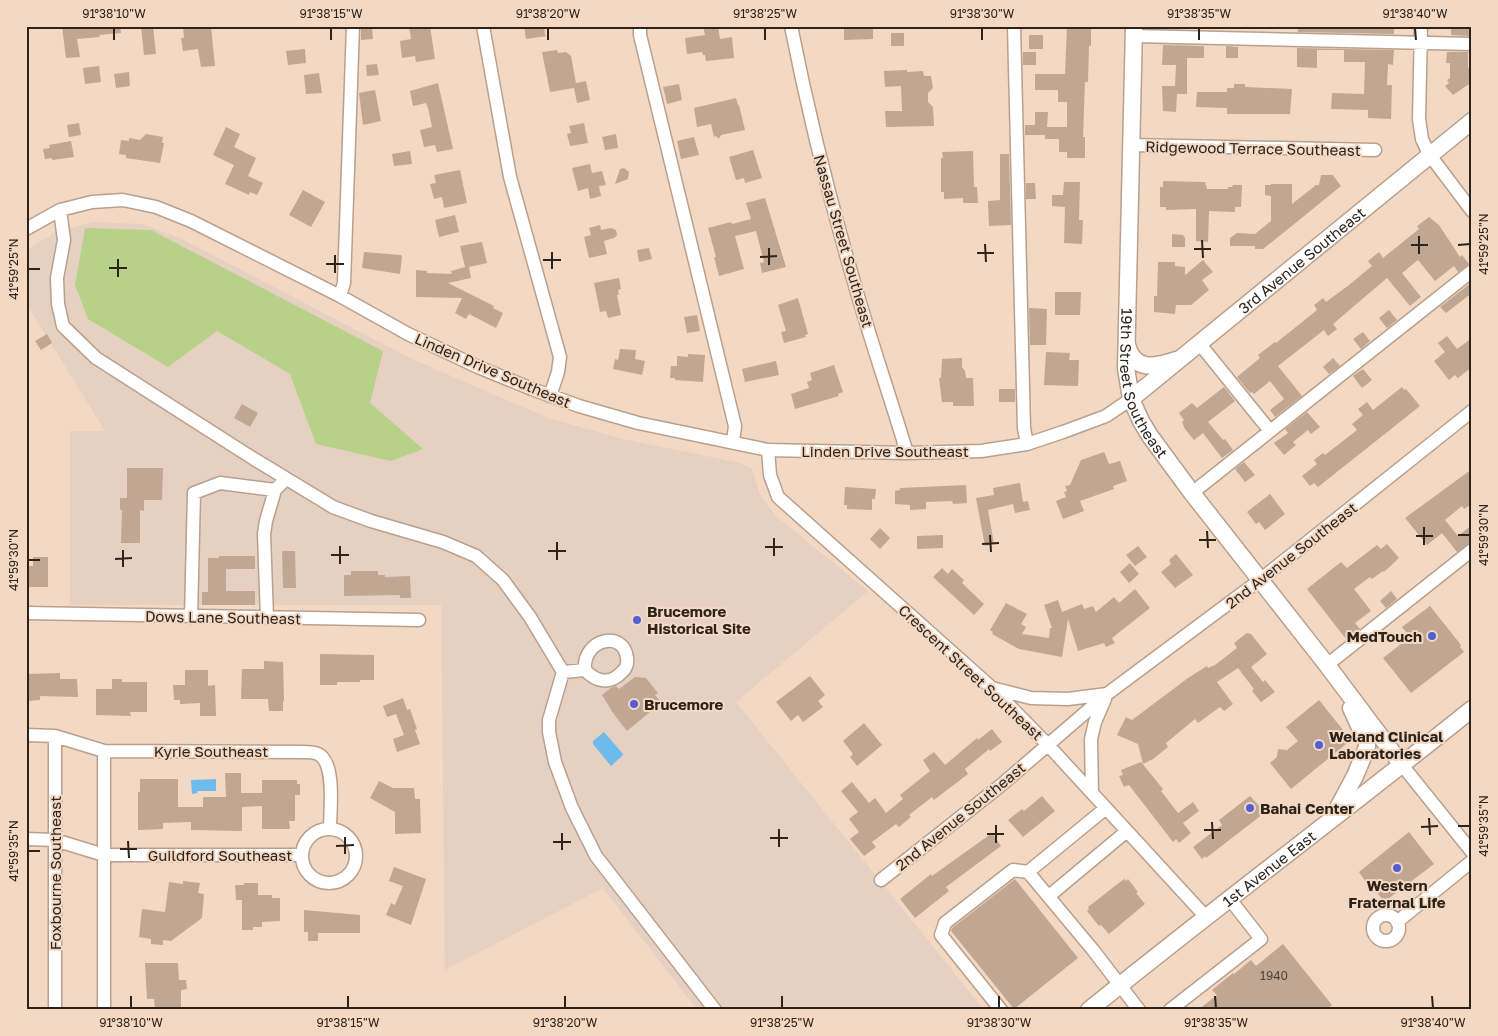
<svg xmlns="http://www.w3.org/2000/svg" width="1498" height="1036" font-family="'Golos Text',sans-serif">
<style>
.commercial{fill:#e5d0c2}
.green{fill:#b7d189}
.water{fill:#6cbbec}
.building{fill:#c0a793}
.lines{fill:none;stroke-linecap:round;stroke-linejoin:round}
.minor-casing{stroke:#b9a08c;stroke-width:15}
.major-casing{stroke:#b9a08c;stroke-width:19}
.minor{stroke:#fff;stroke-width:12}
.major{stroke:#fff;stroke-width:16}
.ticks{fill:none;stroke:#2d231b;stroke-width:2}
.poi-dot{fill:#525ed4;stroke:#f3d9c4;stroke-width:2}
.labels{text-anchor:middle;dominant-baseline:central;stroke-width:4;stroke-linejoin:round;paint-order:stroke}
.number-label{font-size:12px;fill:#524439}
.street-label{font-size:15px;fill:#2d231b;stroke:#f3d9c4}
.poi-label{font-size:15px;font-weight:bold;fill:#2d231b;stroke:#f3d9c4;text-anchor:start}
.neatline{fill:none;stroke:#2d231b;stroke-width:2}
.ticks-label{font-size:12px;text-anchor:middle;fill:#2d231b}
</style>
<rect width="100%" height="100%" fill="#f3d9c4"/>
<path class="commercial" d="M93,222L142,224L184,240L410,358L548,418L627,440L741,463L752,469L760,495L777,517L868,591L736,702L984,1010H697L603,888L445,970L441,605H70V431H105L26,303V250L54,233Z"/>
<path class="green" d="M85,228L151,230L383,351L370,403L423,449L391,461L316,444L290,374L217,331L168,367L88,319L75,285Z"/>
<path class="water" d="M604,732L623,754L622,756L611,766L593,744V741Z
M216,779V791H198L197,793L192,794L191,780Z"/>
<path class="building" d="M62,26H120L121,33L99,35L100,37L77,39L80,57L66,58Z
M141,26H153L156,54L144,55Z
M183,26H211L215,66L201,67L198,49L183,51L181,38H184Z
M409,26H430L435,59L416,62L415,56L402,58L400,41L411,39Z
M524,26H544L545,35L547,36L526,39Z
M703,26H718L720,39L732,37L734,58L706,61L705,55H703L702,52L687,54L685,38L705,35Z
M844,26H873V39L844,40Z
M1067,26H1091V46H1089L1088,82H1085L1083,137H1085V158H1067V152H1059V139H1045V135H1025V125H1035V112H1048L1047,127H1067V102H1058V90H1035V74H1065Z
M1298,26H1394V34L1298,32Z
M1451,26H1469V36L1451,35Z
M372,27L373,39L361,40V28Z
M891,33H904V46H891Z
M1029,35H1043V49H1029Z
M1163,45L1204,46V58H1187V94H1177L1176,112L1163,111L1162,86H1175L1176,65H1162Z
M1226,46L1238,47V58H1226Z
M1297,48L1394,50L1393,65L1388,64L1387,85H1392L1391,119L1368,118V110L1331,109L1332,93L1364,94L1365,62H1344V50H1317V68L1297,67Z
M305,49L306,63L288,65L286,51Z
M557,50L558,53L566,52L571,56L576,83L586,81L590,100L577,103L574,88L550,92L542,52Z
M1023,52H1036V65H1023Z
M1447,52H1468V68L1472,65V82L1453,95L1445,86L1449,83L1447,80L1450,78V63H1446Z
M377,64L379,75L367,76L366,65Z
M99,66L101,82L85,84L83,68Z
M907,70V72L923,71L924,76H931L933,88L928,93V102L933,107L934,126L886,127L885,111H902L901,86L885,87L884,71Z
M129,72L130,86L116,88L114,74Z
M319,73L322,93L306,94L304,75Z
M438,83L453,149L437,152L435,145L424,147L420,130L432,127L428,108L426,103L413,106L410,91Z
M679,84L682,100L667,104L663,87Z
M1234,84H1245V87L1292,89L1290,114H1227V108L1196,107L1197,92H1227V88H1234Z
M375,90L381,121L363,125L359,93Z
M736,98L738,105H739L745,130L721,135L719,139L716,136L714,137L711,124L697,127L694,108Z
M79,123L81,135L69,137L67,125Z
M584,123L588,143L570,146L567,134L571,133L569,126Z
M226,127L240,134L234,147L256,158L248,176L263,183L257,195L250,192L249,195L225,184L234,165L213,155Z
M146,134L163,137L162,143H164L160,163L126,158V155L119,154L121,140L129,141V138L140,140Z
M616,134L618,148L605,150L602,137Z
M694,137L699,155L681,159L677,141Z
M71,141L74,157L52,160V158L45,159L43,149L50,148L49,145Z
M753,150L762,178L745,183L744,178L736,180L729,157Z
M410,151L412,164L394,166L392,154Z
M973,151L974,187H977L978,203H963V198L944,199V192H941V158H943L942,152Z
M1000,154H1009L1011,225L989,226L988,201L1000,200Z
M590,164L592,173L602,171L606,185L599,186L601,196L590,199L588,188L578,191L572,168Z
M624,168L629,172L628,179L615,184L620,169Z
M460,170L467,203L444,208L442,197L434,199L430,184L436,183L434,175Z
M1321,175H1333L1341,186L1293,225L1263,249H1255V246H1230V238L1237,233L1255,234L1271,221V196L1265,195V185H1271V184H1292V204L1316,185H1319Z
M1163,181L1205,182L1207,189H1228V187H1232L1233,185H1242L1241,207H1235V212L1209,211L1208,242L1196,241V209L1166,210V207H1160V187H1163Z
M1064,182H1080L1079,220H1083L1082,244L1064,243L1065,207L1052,206V195H1063Z
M1026,183H1035L1036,199H1026Z
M303,190L325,202L311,227L289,215Z
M765,198L786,267L762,273L760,263L764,262L756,231L735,236L744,269L719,276L714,257H716L708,228L731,222L732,224L751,219L746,203Z
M455,215L459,232L439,237L435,220Z
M1429,217L1439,225L1460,257L1462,255L1469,264L1458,272L1454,266L1435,281L1418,260L1402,273L1421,297L1410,306L1387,278L1333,324L1337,329L1328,336L1324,330L1278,366L1302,396L1275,417L1270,410L1284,399L1270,381L1254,394L1252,392L1250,393L1237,377L1260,358L1258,355L1275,342L1276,343L1317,310L1314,305L1323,298L1326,302L1349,285L1372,266L1368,261L1379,252L1383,258L1419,229L1417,226Z
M600,225L601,230L611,228L616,230L617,235L614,238L604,241L607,254L589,258L584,237L591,235L589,228Z
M1172,234L1183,235L1185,238V247H1172Z
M482,242L487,263L469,267L471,278L448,283L494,306L493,308L503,313L496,328L469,314L466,319L455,313L462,298L416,297V270L427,271V273L452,274L451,271L465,267L460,246Z
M649,248L652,259L639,262L637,250Z
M364,252L401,255L402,257L400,274L362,268Z
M1203,260L1213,272L1202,280L1209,290L1191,305H1176L1175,314L1154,312V296H1157L1158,262H1175V266L1185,267V275Z
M619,278L621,289L618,290L619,295H617L621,315L608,318L606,311L600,312L594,283Z
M1472,282V293L1446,313L1440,307Z
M1055,292H1081L1080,315H1055Z
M798,298L808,334L805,335L806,337L784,343L781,332L786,331L778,305Z
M1029,308L1047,309L1046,345H1030Z
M1389,310L1397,320L1387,328L1379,318Z
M697,315L700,331L687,333L684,317Z
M1363,332L1370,341L1361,349L1353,339Z
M47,334L52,343L41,350L35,341Z
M1447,336L1457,349L1472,338V367L1458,378L1455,375L1449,380L1434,361L1445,352L1438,343Z
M620,349L636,350L635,359L645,361L642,375L613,369L615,359L618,360Z
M1046,352L1070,353L1069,360H1079L1078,386L1044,385Z
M688,354L705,355L703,382L675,380V378H670L671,366H677V356L688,357Z
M962,358V367L965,371L966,378H973L974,406H953V402H942L939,378H941L942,359Z
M1333,358L1340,366L1329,374L1323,367Z
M776,361L779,375L745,382L742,369Z
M834,365L843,392L838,394L839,396L795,409L791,394L809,388L807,382L812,380L810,373Z
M1363,369L1372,380L1362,388L1353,376Z
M1224,387L1235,401L1208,422L1223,440L1225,439L1233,450L1222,458L1203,433L1194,440L1185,429L1182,422L1184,420L1179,413L1192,403L1197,408Z
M1402,387L1404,390L1406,389L1420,406L1318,487L1314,483L1310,486L1302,476L1317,464L1314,460L1323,453L1325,455L1357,430L1352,424L1363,415L1358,409L1367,402L1373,410Z
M999,389H1015V402H999Z
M242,404L258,413L250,427L234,418Z
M1307,412L1320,427L1311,434L1308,430L1293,442L1296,445L1284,455L1274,443L1288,433L1285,429Z
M1104,452L1109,464L1120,461L1127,481L1113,486L1114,489L1080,501L1084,511L1063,519L1056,501L1066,497L1064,492L1067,491L1065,486L1070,485L1081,460Z
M1244,462L1255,475L1245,482L1235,469Z
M127,468H163L162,500H144V511L140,510V543H121L122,510H120V498H127Z
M1472,469V504L1464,509L1462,506L1445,520L1458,536L1472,525V542L1457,552L1442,533L1427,545L1405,518Z
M1020,483L1023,502L1028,501L1030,510L1015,513L1013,504L988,510L994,544L985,546L976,498L994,495L993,488Z
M966,485L967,503L953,504L952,501L926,502V509L910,510V505L895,504V491L900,490V488Z
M845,487L876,489L875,499H872V510L847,509V505H844Z
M1270,494L1285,514L1265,530L1259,522L1256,524L1247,512Z
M880,528L890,538L880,549L870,539Z
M943,535V548L917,549V536Z
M1387,544L1399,558L1384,572L1383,571L1372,579L1370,577L1354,589L1371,611L1355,623L1360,629L1346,639L1307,589L1341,562L1347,568L1377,545L1381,549Z
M1138,546L1147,557L1135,566L1126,555Z
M282,551H295L296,588H283Z
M1176,554L1193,575L1175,588L1161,572L1171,564L1169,560Z
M219,556H255V569H226V591H255V605H202V592H208V558H219Z
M33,557H48V587H26V566H33Z
M1130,563L1139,574L1129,583L1120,572Z
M942,568L948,574L952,569L964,580L962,583L984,604L974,615L933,577Z
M351,571H378V575H385V577L410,576L411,598H400V595L344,596V575H351Z
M1135,589L1150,608L1112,638L1115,643L1106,647L1104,643L1078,651L1068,619L1062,657L1019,649L992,634L993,632L990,630L1006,603L1027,614L1021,624L1026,627L1022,634L1049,638L1050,628H1052L1044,605L1058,600L1062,612L1082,604L1084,609L1093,606L1096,612L1114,597L1119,603Z
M1391,591L1397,599L1386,608L1380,601Z
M1430,606L1461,645L1460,647L1464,652L1411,693L1383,658L1410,637L1402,627Z
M1247,633L1251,634L1267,654L1251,667L1263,682L1265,680L1275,692L1261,702L1252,691L1254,689L1238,668L1217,682L1233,704L1224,711L1220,707L1198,723L1195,719L1166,743L1168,747L1153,759L1143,764L1138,744L1117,735L1126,717L1132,720L1188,678L1207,666L1208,668L1215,665L1237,648L1234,643Z
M320,654L374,655V680H360V682H337V685H320Z
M264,661L283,662L284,701H283V711H269L268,699H241L242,669H264Z
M185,670H208V686L215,685L216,716H200V703L180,704V700H174L173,685H185Z
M60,673V679H77L78,697L40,696V700L28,701L27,674Z
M810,676L825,695L818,701L823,707L803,722L798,715L791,721L776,702Z
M635,677L646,678L658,693L655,695L661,702L659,710L650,712L627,731L613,713L602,695L612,687L616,686L619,689Z
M112,679H122V682H147V712H130L131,716L96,715V689H112Z
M403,698L407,710L410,709L417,729L415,730L420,744L397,752L393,739L404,735L396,714L387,717L383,706Z
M1319,700L1351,740L1291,789L1270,763L1277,757L1278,749L1287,750L1298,741L1286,727Z
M864,723L882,745L857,766L850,757L853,754L843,741Z
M992,729L1002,742L990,751L989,749L965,769L968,774L934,800L932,797L909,815L911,817L899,827L896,824L872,842L876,847L864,856L850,839L859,832L849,819L858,812L841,791L852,782L869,803L875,798L886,813L903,799L900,795L930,771L923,760L934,752L945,765L977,738L978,740Z
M1141,762L1163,789L1161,791L1178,813L1193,802L1199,811L1183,823L1191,833L1179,843L1176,839L1173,842L1129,785L1124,787L1119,776L1123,775L1121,770Z
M225,773H241V793H262V780H297V784H300V795H295V821H289L290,829H262V806L242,807V831L191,830V822L163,823V829L138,830V792H140V779H178V807H203V797H226Z
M379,781L393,788H414L415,799H420L421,833L395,834V812L370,798Z
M1042,796L1055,811L1023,837L1008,820L1022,809L1024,811Z
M1250,796L1262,809L1260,810L1263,814L1206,858L1205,856L1202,859L1193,847L1222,825L1219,820Z
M1409,832L1434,864L1384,902L1376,891L1373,893L1359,872Z
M992,833L1001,846L946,887L949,891L915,918L900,899L931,874L932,876Z
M394,867L426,879L411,925L386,915L391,903L395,905L403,886L389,881Z
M1015,879L1078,958L1014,1009L951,931L952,928Z
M1124,879L1126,881L1128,879L1138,892L1136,893L1145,904L1109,934L1101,925L1099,926L1087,911L1089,909L1088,907Z
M183,881L200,883L198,893L204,894L202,918L171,941L163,940V945L151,944V939L139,937L142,909L165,912L169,882L183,884Z
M244,883H258V895H272V898H280V921L262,922V927H253V930H242V900H236L235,885H244Z
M304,910L360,915V933H318V941H308V932H304Z
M1283,944L1332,1005L1326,1010H1198L1217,995L1212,990L1233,973L1234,974L1251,960L1256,966Z
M145,963H178L179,980H186L187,989L181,990V1010H155L154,999H147Z"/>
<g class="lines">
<defs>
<path id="minor" d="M483,26L510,177L560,357L558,372L550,396
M640,26V35L735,426L733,442
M791,26C808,112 829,197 854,282C870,339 890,396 907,453
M1014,26L1024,428L1027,444
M1421,26L1419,119L1422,139L1429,154L1472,211
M1134,36L1472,44
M1131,145L1375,150
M60,210L64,240L57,278L58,304L63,326L96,358L254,459L333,507L371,521L443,542L476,556L503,580L530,617L563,672L549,720V732L555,762L572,808L596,856L715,1010
M26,229L60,210L92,202L123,200L156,207L191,221L340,296L408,334L478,367L532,389L579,406L638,423L768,450L907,453L981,451L1027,444L1063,432L1106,416L1131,399
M340,296L344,283L353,26
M1199,343L1270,431
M768,450L770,475L778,497L992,688L1048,745L1205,916
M1192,493L1472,271
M26,613L419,620
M191,617L194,493L220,483L275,490L286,479
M267,618L264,534L266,521L275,490
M1327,665L1472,550
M563,672L585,670C596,682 610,685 622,672C626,669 628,663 627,658C624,629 582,639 585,670
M992,688L1031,698L1068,699L1107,694
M26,735L55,736L104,751L303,752C308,752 314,752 318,754C336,762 330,811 330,828
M1402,765L1472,852
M1092,793L1091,739L1095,722L1105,699
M302 856a27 27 0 1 1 54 0a27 27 0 1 1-54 0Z
M26,839L55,840L104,855H301
M1028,872L1106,808
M881,880L1000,786L1107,694L1260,580L1472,411
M1049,896L1127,831
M1373 928a13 13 0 1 1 26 0a13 13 0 1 1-26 0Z
M1397,922L1472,861
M55,1010V736
M104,1010V751
M1001,1010L941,935L945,923L1013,870L1028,872L1093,950L1139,1010
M1170,1010L1261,939L1229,898"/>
<g id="major">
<path id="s1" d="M1134,26L1126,368L1131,399L1141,421L1150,436L1192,493L1327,665L1402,765"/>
<path d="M1127,345C1134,372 1155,367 1176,360"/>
<path id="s2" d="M1131,399L1472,121"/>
<path d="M1334,815L1355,776L1367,747V743L1351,708"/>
<path id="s3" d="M1089,1010C1215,908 1345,811 1472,709"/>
</g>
</defs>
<use href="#minor" class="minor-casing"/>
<use href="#major" class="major-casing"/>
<use href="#minor" class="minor"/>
<use href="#major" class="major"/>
</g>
<path class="ticks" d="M114,28V40M331,28V40M548,28V40M765,28V40M982,28V40M1199,28V40M1415,28L1416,40M1419,236V254M1202,240L1203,258M985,244L986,262M1411,245H1428M1458,245L1470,244M769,248V265M1194,249H1211M552,252V269M977,253H994M335,255V273M760,257L777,256M118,259V277M543,260H561M326,264H344M109,268H127M28,269H40M1424,527V545M1207,531L1208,548M990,535L991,552M1458,535H1470M1416,536H1433M774,538V556M1199,540H1216M557,542V560M982,544L999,543M340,546V564M765,547H783M123,550V567M548,551H566M331,555H349M115,559L132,558M28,560H40M1429,818L1430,835M1212,822L1213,839M996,825V843M1458,826H1470M1421,827L1438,826M779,829V847M1204,830H1221M562,833V850M987,834H1004M345,837V854M770,838H788M128,841L129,858M553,842H571M336,846L354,845M120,849H137M28,851H40M131,996V1008M348,996V1008M565,996V1008M782,996V1008M999,996V1008M1215,996L1216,1008M1432,996L1433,1008"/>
<g class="poi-dot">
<circle cx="637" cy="620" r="5"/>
<circle cx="1432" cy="636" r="5"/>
<circle cx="634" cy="704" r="5"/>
<circle cx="1319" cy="745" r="5"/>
<circle cx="1250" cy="808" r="5"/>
<circle cx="1397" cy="868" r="5"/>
</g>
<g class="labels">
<g class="number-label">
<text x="1274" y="975">1940</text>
</g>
<g class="street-label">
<text transform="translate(1253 148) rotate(1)">Ridgewood Terrace Southeast</text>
<text transform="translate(844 241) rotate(74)">Nassau Street Southeast</text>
<text stroke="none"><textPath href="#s2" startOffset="220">3rd Avenue Southeast</textPath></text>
<text transform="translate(493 370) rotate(23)">Linden Drive Southeast</text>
<text stroke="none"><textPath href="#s1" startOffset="361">19th Street Southeast</textPath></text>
<text x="885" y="451">Linden Drive Southeast</text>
<text transform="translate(1291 555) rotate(-38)">2nd Avenue Southeast</text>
<text transform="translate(223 617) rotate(1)">Dows Lane Southeast</text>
<text transform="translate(971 672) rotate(43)">Crescent Street Southeast</text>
<text x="211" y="751">Kyrie Southeast</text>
<text transform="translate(960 816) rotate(-39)">2nd Avenue Southeast</text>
<text x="220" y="855">Guildford Southeast</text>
<text stroke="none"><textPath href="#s3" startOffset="229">1st Avenue East</textPath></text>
<text transform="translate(55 873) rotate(-90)">Foxbourne Southeast</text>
</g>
<g class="poi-label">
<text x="647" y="611">Brucemore<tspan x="647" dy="17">Historical Site</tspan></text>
<text x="1422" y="636" text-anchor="end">MedTouch</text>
<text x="644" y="704">Brucemore</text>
<text x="1329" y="736">Weland Clinical<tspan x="1329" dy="17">Laboratories</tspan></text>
<text x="1260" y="808">Bahai Center</text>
<text x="1397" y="885" text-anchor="middle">Western<tspan x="1397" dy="17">Fraternal Life</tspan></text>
</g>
</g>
<rect width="1498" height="1036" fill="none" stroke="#f3d9c4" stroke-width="55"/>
<rect x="28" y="28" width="1442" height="980" class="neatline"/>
<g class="ticks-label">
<text x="114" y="18">91°38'10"W</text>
<text x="331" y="18">91°38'15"W</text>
<text x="548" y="18">91°38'20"W</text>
<text x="765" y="18">91°38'25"W</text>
<text x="982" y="18">91°38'30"W</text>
<text x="1199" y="18">91°38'35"W</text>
<text x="1415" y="18">91°38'40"W</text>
<text transform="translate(1484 244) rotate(-90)" y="4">41°59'25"N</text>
<text transform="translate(14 269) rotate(-90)" y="4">41°59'25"N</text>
<text transform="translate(1484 535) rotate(-90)" y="4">41°59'30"N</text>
<text transform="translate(14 560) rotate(-90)" y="4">41°59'30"N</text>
<text transform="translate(1484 826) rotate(-90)" y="4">41°59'35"N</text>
<text transform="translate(14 851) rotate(-90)" y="4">41°59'35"N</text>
<text x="131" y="1027">91°38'10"W</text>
<text x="348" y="1027">91°38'15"W</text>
<text x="565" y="1027">91°38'20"W</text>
<text x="782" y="1027">91°38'25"W</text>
<text x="999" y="1027">91°38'30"W</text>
<text x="1216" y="1027">91°38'35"W</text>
<text x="1433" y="1027">91°38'40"W</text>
</g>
</svg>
